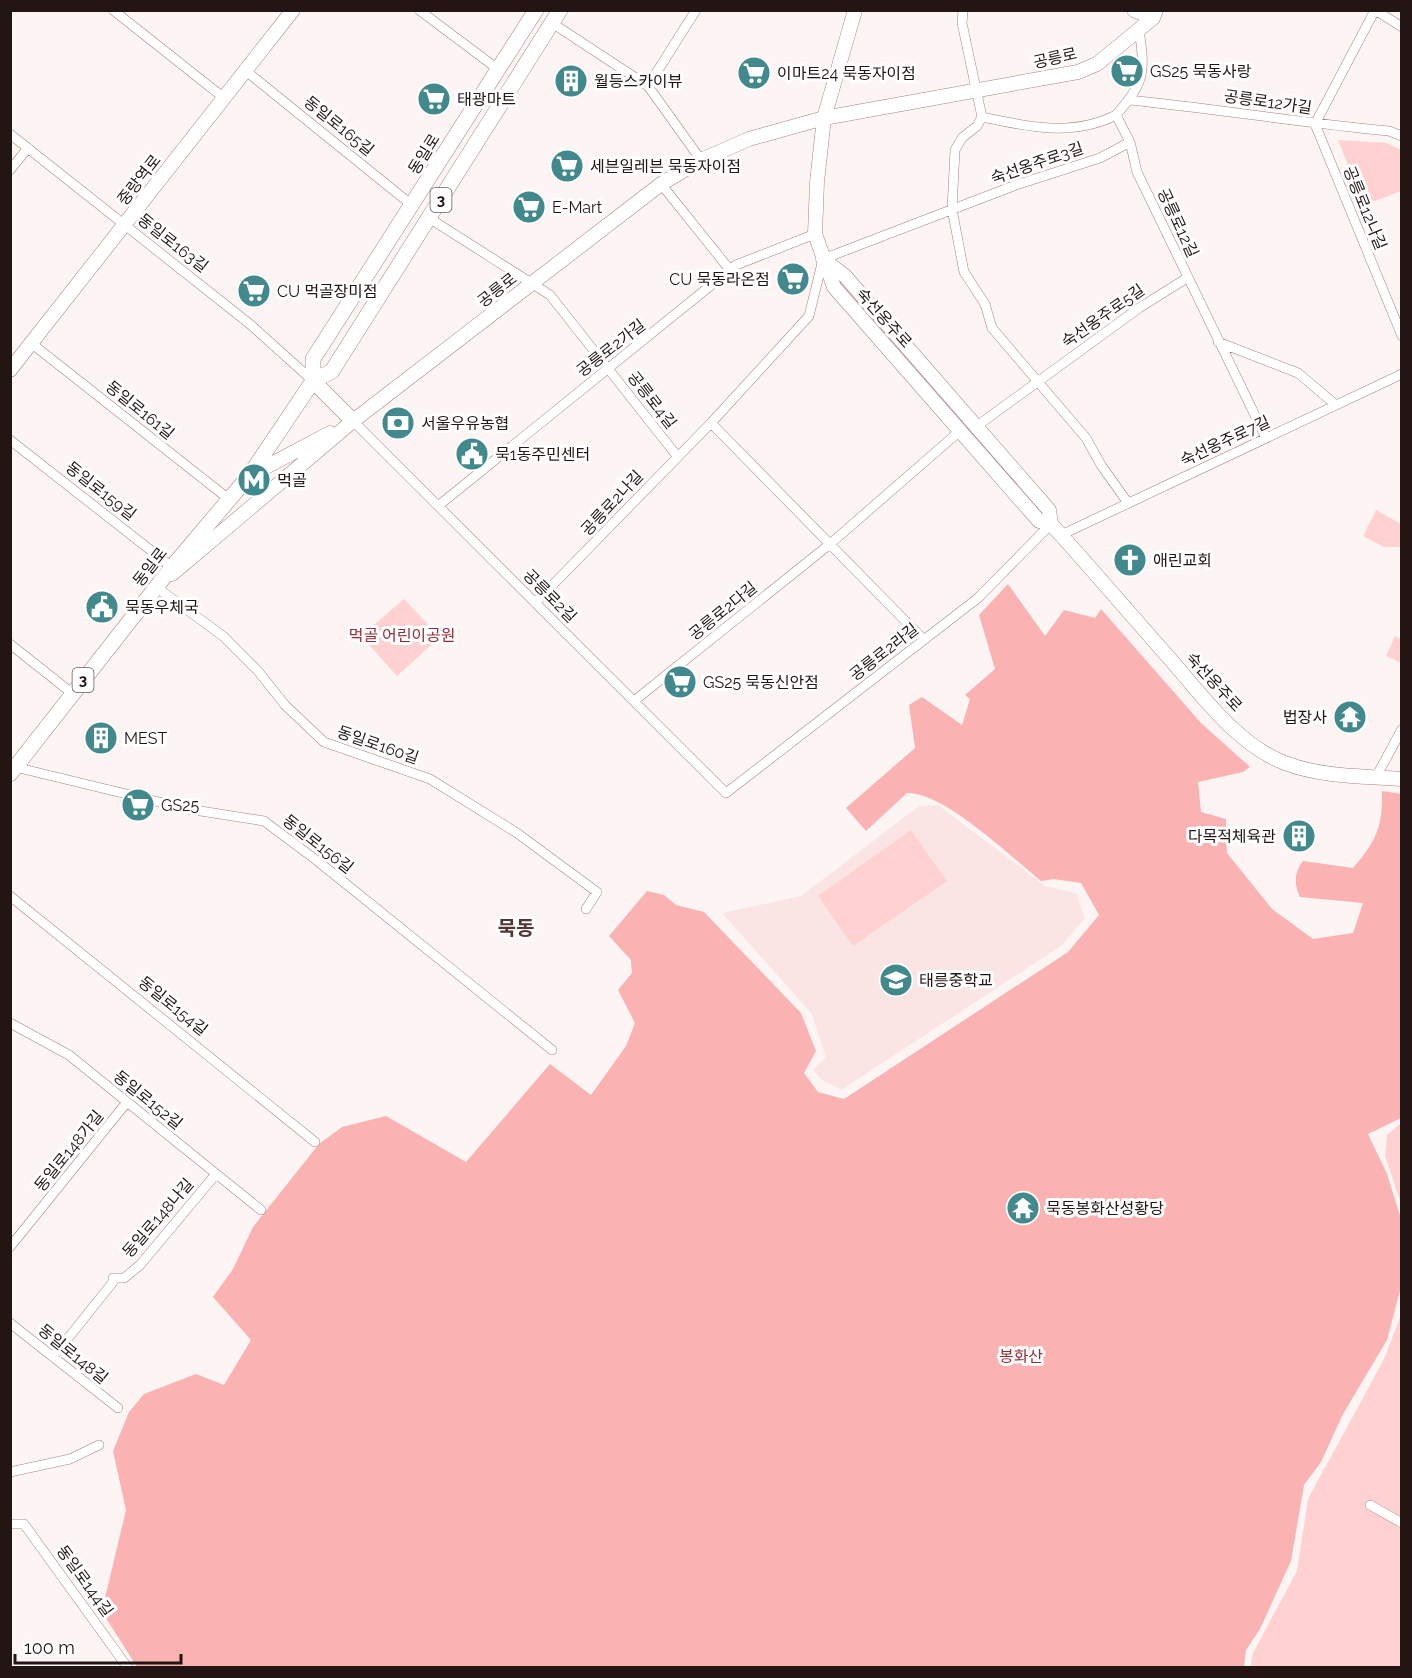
<svg xmlns="http://www.w3.org/2000/svg" width="1412" height="1678" font-family="Raleway,'Noto Sans KR',sans-serif">
<style>
.built{fill:#fae5e4}
.green{fill:#ffd1d0}
.forest{fill:#fab2b2}
.lines{fill:none;stroke-linecap:round;stroke-linejoin:round}
.street-casing{stroke:#aa8382;stroke-width:10}
.secondary-casing{stroke:#aa8382;stroke-width:15}
.primary-casing{stroke:#aa8382;stroke-width:16}
.street{stroke:#fff;stroke-width:9}
.secondary{stroke:#fff;stroke-width:14}
.primary{stroke:#fff;stroke-width:15}
.labels{text-anchor:middle;dominant-baseline:central;stroke-width:6;stroke-linejoin:round;paint-order:stroke}
.shield{fill:#fff;stroke:#665b5b;stroke-width:1.5}
.shield-label{font-size:15px;font-weight:bold;fill:#241515}
.street-label{font-size:16px;fill:#241515;stroke:#fff}
.poi-label{font-size:16px;fill:#241515;stroke:#fff;text-anchor:start}
.park-label{font-size:16px;fill:#922d36;stroke:#fff}
.quarter-label{font-size:20px;font-weight:bold;fill:#563434;stroke:#fff}
</style>
<rect width="100%" height="100%" fill="#fdf4f4"/>
<path class="built" d="M938,805L1045,886L1076,893L1085,918L1061,946L841,1090L822,1080L813,1070L826,1057L812,1014L722,913L801,896L919,806Z"/>
<path class="green" d="M1338,140L1386,143L1401,150V191L1364,205Z
M1376,510L1401,524V547H1384L1363,536Z
M404,599L440,637L397,676L361,636Z
M1395,636L1401,639V663L1386,656Z
M911,830L947,881L853,946L818,896Z
M1401,1123V1203L1385,1156L1387,1135Z
M1401,1315V1667L1250,1668L1253,1653L1297,1571L1308,1499L1384,1359Z"/>
<path class="forest" d="M1008,584L1045,636L1064,610L1095,618L1101,609L1201,723L1250,767L1243,772L1198,782L1201,812L1226,819L1227,853L1272,909L1313,939L1353,933L1363,903L1300,897C1294,885 1294,872 1303,861L1353,868C1376,842 1383,826 1382,791L1401,794V1118L1368,1134L1387,1174L1401,1219V1287L1387,1340L1343,1414L1321,1462L1304,1485L1291,1561L1260,1629L1246,1650L1244,1667H137L106,1618L104,1602L126,1510L113,1451L129,1412L144,1394L196,1374L224,1385L251,1340L213,1297L233,1269L253,1227L319,1144L342,1127L386,1116L466,1162L550,1064L591,1095L626,1046L635,1023L618,990L632,973L631,960L609,936L647,891L664,895L676,905L704,912L801,1013L816,1051L804,1073L818,1092L844,1099L1068,952L1099,915L1081,883L1054,879L1041,881C1010,856 944,792 907,793L866,831L846,808L915,748L909,705L922,697L962,725L970,699L965,695L995,669L979,615Z"/>
<g class="lines">
<defs>
<path id="street" d="M113,10L224,98
M419,10L499,70
M963,10L962,23L982,117L977,126L962,138L955,150L952,209L964,272L985,304L992,328L1086,438L1101,465L1128,503
M552,23L648,86L701,160
M1402,27L1375,10L1315,124L1402,336
M1139,29C1145,72 1146,81 1116,115L1130,142L1137,172L1266,438
M246,71L413,206
M648,86L696,10
M1130,100C1217,109 1302,123 1389,131L1402,136
M982,117C1028,127 1073,137 1116,115
M10,134L251,325L313,381
M10,170L28,148
M661,184L730,270
M429,218L550,295L677,456
M1218,342L1298,373L1336,405
M31,343L230,500
M353,421L726,793L978,598L1051,524
M711,423L924,640
M977,426L1139,308L1187,278
M10,440L172,567
M438,506L736,265L815,234
M1061,535L1402,374
M156,587L223,636L258,671L285,705L324,742L430,779L517,833L597,892L586,909
M535,603L711,423L809,316L823,259L1016,185L1100,158L1130,142
M10,644L73,694
M634,701L830,544L961,430
M15,767L188,809L264,821L315,859L552,1050
M1376,777L1402,729
M10,896L315,1142
M10,1023L69,1055L261,1210
M10,1247L127,1102
M10,1323L118,1408
M53,1357L113,1282V1278H124L140,1265L216,1174
M10,1472L70,1459L99,1445
M1370,1505L1402,1523
M10,1524H24L128,1668"/>
<path id="secondary" d="M855,10L824,118L817,182L815,234L834,287L1039,521L1051,524
M1134,10L1153,18
M823,259L845,276L1049,510L1051,524C1092,569 1131,615 1171,660C1203,697 1238,745 1285,763C1321,777 1363,776 1402,779
M10,370L293,10
M249,476L330,433
M172,574L353,421L661,184L701,160L749,139L824,118L1078,72L1097,64L1153,18L1156,10"/>
<path id="primary" d="M313,381V359L536,10
M313,381L353,421
M10,774L172,567L249,476L313,381L332,371L560,10"/>
</defs>
<use href="#street" class="street-casing"/>
<use href="#secondary" class="secondary-casing"/>
<use href="#primary" class="primary-casing"/>
<use href="#street" class="street"/>
<use href="#secondary" class="secondary"/>
<use href="#primary" class="primary"/>
</g>
<defs>
<symbol id="supermarket-disc" viewBox="-11 -11 22 22"><circle r="9.5" fill="#41898c" stroke="#fff"/><path d="M-6-5.5h2.5l.6 2H6L4.5 2H-2.5L-4.4-4H-6ZM-1.5 3.2a1.3 1.3 0 1 0 .1 0ZM3 3.2a1.3 1.3 0 1 0 .1 0Z" fill="#fff"/></symbol>
<symbol id="building-disc" viewBox="-11 -11 22 22"><circle r="9.5" fill="#41898c" stroke="#fff"/><path d="M-4-6H4V6H1V3H-1V6H-4ZM-2.5-4.3h1.7v1.8h-1.7ZM.8-4.3h1.7v1.8H.8ZM-2.5-1h1.7V.8h-1.7ZM.8-1h1.7V.8H.8Z" fill="#fff"/></symbol>
<symbol id="bank-disc" viewBox="-11 -11 22 22"><circle r="9.5" fill="#41898c" stroke="#fff"/><path d="M-6-4H6V4H-6ZM0-2.3a2.3 2.3 0 1 0 0 4.6a2.3 2.3 0 1 0 0-4.6Z" fill="#fff"/></symbol>
<symbol id="civic-disc" viewBox="-11 -11 22 22"><circle r="9.5" fill="#41898c" stroke="#fff"/><path d="M-.6-6.5H3V-4.5H.6V-3L4-1V1h2V6H-6V1h2V-1L-.6-3ZM-1.2 2.5V6h2.4V2.5Z" fill="#fff"/></symbol>
<symbol id="metro-disc" viewBox="-11 -11 22 22"><circle r="9.5" fill="#41898c" stroke="#fff"/><path d="M-5.5 5V-5H-3L0 0L3-5H5.5V5H3V-.5L0 4L-3-.5V5Z" fill="#fff"/></symbol>
<symbol id="church-disc" viewBox="-11 -11 22 22"><circle r="9.5" fill="#41898c" stroke="#fff"/><path d="M-1.2-6h2.4v3.5h3.3v2.4h-3.3V6h-2.4V-.1h-3.3v-2.4h3.3Z" fill="#fff"/></symbol>
<symbol id="temple-disc" viewBox="-11 -11 22 22"><circle r="9.5" fill="#41898c" stroke="#fff"/><path d="M0-6L5-2H3V0L6.5 2.5H4V6H1.5V3h-3V6H-4V2.5H-6.5L-3 0V-2H-5Z" fill="#fff"/></symbol>
<symbol id="school-disc" viewBox="-11 -11 22 22"><circle r="9.5" fill="#41898c" stroke="#fff"/><path d="M0-5L7-2L0 1L-7-2ZM-4 1L0 2.5L4 1V4Q0 6-4 4Z" fill="#fff"/></symbol>
</defs>
<g fill-rule="evenodd">
<use href="#supermarket-disc" x="1108" y="52" width="38" height="38"/>
<use href="#supermarket-disc" x="735" y="54" width="38" height="38"/>
<use href="#building-disc" x="552" y="62" width="38" height="38"/>
<use href="#supermarket-disc" x="415" y="80" width="38" height="38"/>
<use href="#supermarket-disc" x="548" y="147" width="38" height="38"/>
<use href="#supermarket-disc" x="510" y="188" width="38" height="38"/>
<use href="#supermarket-disc" x="774" y="260" width="38" height="38"/>
<use href="#supermarket-disc" x="235" y="272" width="38" height="38"/>
<use href="#bank-disc" x="379" y="404" width="38" height="38"/>
<use href="#civic-disc" x="453" y="435" width="38" height="38"/>
<use href="#metro-disc" x="235" y="461" width="38" height="38"/>
<use href="#church-disc" x="1111" y="541" width="38" height="38"/>
<use href="#civic-disc" x="83" y="588" width="38" height="38"/>
<use href="#supermarket-disc" x="661" y="663" width="38" height="38"/>
<use href="#temple-disc" x="1331" y="698" width="38" height="38"/>
<use href="#building-disc" x="82" y="719" width="38" height="38"/>
<use href="#supermarket-disc" x="119" y="786" width="38" height="38"/>
<use href="#building-disc" x="1280" y="817" width="38" height="38"/>
<use href="#school-disc" x="877" y="961" width="38" height="38"/>
<use href="#temple-disc" x="1004" y="1189" width="38" height="38"/>
</g>
<g class="labels">
<g class="shield">
<rect x="430.5" y="188" width="21" height="24" rx="4.5"/>
<rect x="72.5" y="668" width="21" height="24" rx="4.5"/>
</g>
<g class="shield-label">
<text x="441" y="200">3</text>
<text x="83" y="680">3</text>
</g>
<g class="street-label">
<text transform="translate(1055 58) rotate(-13)">공릉로</text>
<text transform="translate(1268 102) rotate(8)">공릉로12가길</text>
<text transform="translate(339 126) rotate(39)">동일로165길</text>
<text transform="translate(424 154) rotate(-58)">동일로</text>
<text transform="translate(1037 163) rotate(-19)">숙선옹주로3길</text>
<text transform="translate(139 180) rotate(-52)">중랑역로</text>
<text transform="translate(1365 208) rotate(68)">공릉로12나길</text>
<text transform="translate(1178 223) rotate(65)">공릉로12길</text>
<text transform="translate(173 243) rotate(38)">동일로163길</text>
<text transform="translate(497 290) rotate(-38)">공릉로</text>
<text transform="translate(1103 316) rotate(-35)">숙선옹주로5길</text>
<text transform="translate(884 318) rotate(48)">숙선옹주로</text>
<text transform="translate(611 348) rotate(-38)">공릉로2가길</text>
<text transform="translate(652 400) rotate(52)">공릉로4길</text>
<text transform="translate(140 410) rotate(39)">동일로161길</text>
<text transform="translate(1225 441) rotate(-25)">숙선옹주로7길</text>
<text transform="translate(101 491) rotate(38)">동일로159길</text>
<text transform="translate(612 503) rotate(-47)">공릉로2나길</text>
<text transform="translate(150 567) rotate(-52)">동일로</text>
<text transform="translate(550 596) rotate(45)">공릉로2길</text>
<text transform="translate(723 611) rotate(-39)">공릉로2다길</text>
<text transform="translate(884 652) rotate(-38)">공릉로2라길</text>
<text transform="translate(1214 682) rotate(47)">숙선옹주로</text>
<text transform="translate(378 745) rotate(19)">동일로160길</text>
<text transform="translate(318 844) rotate(38)">동일로156길</text>
<text transform="translate(173 1006) rotate(39)">동일로154길</text>
<text transform="translate(148 1100) rotate(39)">동일로152길</text>
<text transform="translate(69 1151) rotate(-51)">동일로148가길</text>
<text transform="translate(158 1218) rotate(-49)">동일로148나길</text>
<text transform="translate(73 1354) rotate(39)">동일로148길</text>
<text transform="translate(85 1581) rotate(54)">동일로144길</text>
</g>
<g class="poi-label">
<text x="1150" y="71">GS25 묵동사랑</text>
<text x="777" y="73">이마트24 묵동자이점</text>
<text x="594" y="81">월등스카이뷰</text>
<text x="457" y="99">태광마트</text>
<text x="590" y="166">세븐일레븐 묵동자이점</text>
<text x="552" y="207">E-Mart</text>
<text x="770" y="279" text-anchor="end">CU 묵동라온점</text>
<text x="277" y="291">CU 먹골장미점</text>
<text x="421" y="423">서울우유농협</text>
<text x="495" y="454">묵1동주민센터</text>
<text x="277" y="480">먹골</text>
<text x="1153" y="560">애린교회</text>
<text x="125" y="607">묵동우체국</text>
<text x="703" y="682">GS25 묵동신안점</text>
<text x="1327" y="717" text-anchor="end">법장사</text>
<text x="124" y="738">MEST</text>
<text x="161" y="805">GS25</text>
<text x="1276" y="836" text-anchor="end">다목적체육관</text>
<text x="919" y="980">태릉중학교</text>
<text x="1046" y="1208">묵동봉화산성황당</text>
</g>
<g class="park-label">
<text x="402" y="635">먹골 어린이공원</text>
<text x="1021" y="1356">봉화산</text>
</g>
<g class="quarter-label">
<text x="516" y="928">묵동</text>
</g>
</g>
<rect width="1412" height="1678" fill="none" stroke="#241515" stroke-width="24"/>
<path d="M15 1654v9h166v-9" fill="none" stroke="#241515" stroke-width="3"/>
<text x="24" y="1654" font-size="18" fill="#241515" stroke="#ffffff" stroke-width="4.5" paint-order="stroke">100 m</text>
</svg>
